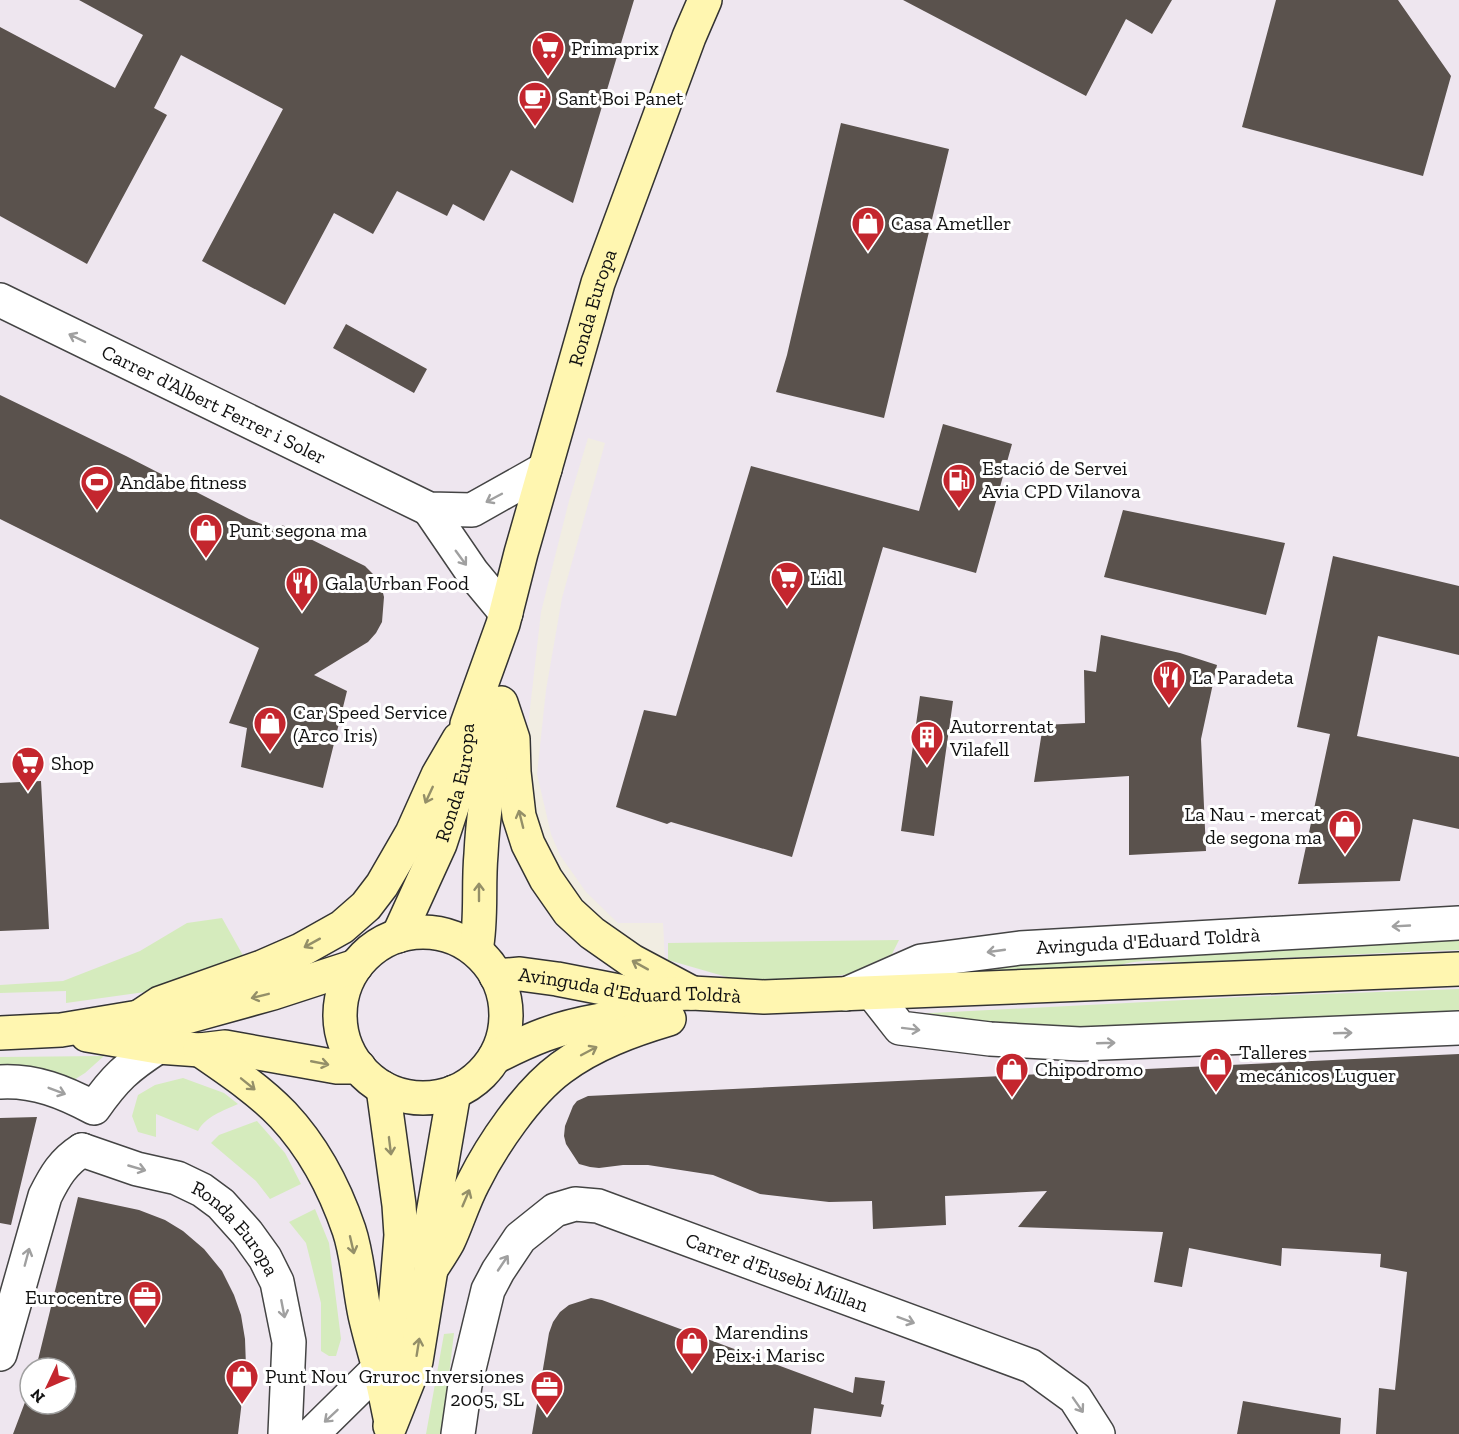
<svg xmlns="http://www.w3.org/2000/svg" width="1459" height="1434" font-family="'Zilla Slab',serif">
<style>
.industrial{fill:#eee6ef;fill-rule:evenodd}
.green{fill:#d5ebbd}
.plaza{fill:#f1ede2}
.building{fill:#5a524d}
.lines{fill:none;stroke-linecap:round;stroke-linejoin:round}
.street-casing{stroke:#444;stroke-width:36}
.secondary-casing{stroke:#333;stroke-width:36}
.street{stroke:#fff;stroke-width:33}
.secondary{stroke:#fff6b0;stroke-width:33}
.oneway{stroke:#a0a0a0}
.oneway2{stroke:#948f68}
.labels{text-anchor:middle;dominant-baseline:central;stroke-width:6;stroke-linejoin:round;paint-order:stroke}
.poi-label{font-size:20px;fill:#111;stroke:#fff;text-anchor:start}
.street-label{font-size:20px;fill:#111;stroke:#fff}
</style>
<rect width="100%" height="100%" fill="#fffdf5"/>
<path class="industrial" d="M0,0H1459V1434H0ZM30,1368H66V1404H30Z"/>
<path class="green" d="M222,918L245,959L152,991L66,1003V991L0,993V985L63,981L140,951L187,923Z
M1459,936V950C1372,953 1284,958 1197,962C1169,963 1136,956 1111,969L912,979L947,967Z
M899,940L892,954L848,974L811,980L744,982L668,960V943Z
M1459,989V1016L1117,1029L996,1025L912,1014L1242,997Z
M104,1056L85,1073L69,1083L0,1070V1057Z
M183,1078L224,1093L238,1104C223,1111 206,1116 198,1131L156,1114V1137L138,1132L132,1116L138,1095L155,1085Z
M257,1121L285,1153L301,1184L270,1199L256,1181L211,1143L219,1135Z
M315,1209L329,1243L341,1339L336,1356H329L321,1351V1303L306,1243L289,1222Z
M454,1333L442,1434H426L444,1334Z"/>
<path class="plaza" d="M588,438L605,443L562,598L546,690L537,774L551,834L560,855L586,892L618,923H663L665,960L606,931L549,868L523,770L541,612L569,501Z"/>
<path class="building" d="M79,0H634L573,203L511,170L484,221L453,204L447,216L397,191L373,234L334,213L285,305L202,261L283,109L181,55L154,108L167,115L87,264L0,216V27L115,88L143,35Z
M903,0H1172L1152,34L1126,19L1086,96Z
M1276,0H1398L1451,76L1423,176L1242,127Z
M841,123L949,149L884,418L776,392L787,355Z
M346,324L427,369L414,393L333,348Z
M0,395L126,456L249,519L279,531L282,525L365,566L374,575L381,585L384,597L382,622L376,633L368,642L314,675L347,691L323,788L241,767L247,728L229,723L259,648L0,519Z
M943,424L1012,444L976,573L883,547L792,857L671,822L667,824L616,807L644,710L676,716L751,466L919,511Z
M1123,510L1285,543L1266,615L1104,577Z
M1333,556L1459,586V655L1378,636L1357,736L1459,757V829L1413,819L1400,881L1298,884L1330,734L1297,727Z
M1101,635L1180,653L1217,665L1201,739L1206,851L1129,855V776L1034,782L1043,725L1085,723L1084,670L1096,672Z
M920,696L953,701L934,836L901,831Z
M41,781L49,929L0,931V783Z
M1459,1054V1434H1376L1379,1388L1395,1390L1407,1272L1380,1267L1381,1254L1282,1248L1281,1266L1189,1248L1182,1287L1154,1282L1163,1232L1018,1227L1047,1191L945,1196L946,1225L873,1229L872,1201L829,1202L760,1194L713,1175L648,1165H623L599,1168L590,1167L579,1164L566,1144L564,1136L565,1126L573,1106L577,1101L588,1096Z
M37,1117L11,1225L0,1223V1118Z
M78,1197L139,1210L165,1220L183,1231L204,1249L222,1271L234,1295L241,1315L245,1339L246,1367L238,1434H13L30,1389V1404H66V1368H36Z
M591,1298L602,1300L853,1393L855,1377L885,1381L881,1404L884,1405L881,1417L814,1408L811,1434H532L549,1333L553,1322L560,1312L569,1305Z
M1243,1401L1341,1418L1340,1434H1237Z"/>
<g class="lines">
<defs>
<g id="street">
<path id="s1" d="M0,300L429,509L472,510L545,469"/>
<path d="M429,509L472,572L506,613"/>
<path d="M871,991L900,1028L990,1039L1080,1044L1459,1028"/>
<path id="s2" d="M846,994L921,961L1020,948L1459,923"/>
<path d="M0,1082C35,1080 64,1092 94,1108C115,1078 127,1067 158,1047"/>
<path id="s3" d="M82,1150L137,1169L177,1178L202,1190L221,1204L247,1233L265,1258L277,1282L289,1342L285,1434"/>
<path d="M0,1354L45,1196C55,1176 63,1162 82,1150"/>
<path d="M312,1434L379,1368"/>
<path id="s4" d="M458,1434L465,1385L488,1290L498,1271L520,1238L555,1210L575,1204L598,1206L1031,1366L1075,1398L1098,1434"/>
</g>
<g id="secondary">
<path d="M501,703L513,739L514,772L519,816L528,844L546,879L569,912L592,933L632,961L692,993"/>
<circle cx="423" cy="1015" r="83"/>
<path id="s5" d="M398,936L440,844L456,795L465,759L467,724L503,624L521,553L598,283L689,37L705,0"/>
<path d="M476,950C482,919 478,886 481,854C483,811 491,769 498,726"/>
<path id="s6" d="M496,976L520,974L557,979L639,995L692,993L764,997L1459,969"/>
<path d="M139,1017L160,1003L262,967L301,950L342,927L366,906L382,885L412,833L438,775L459,739"/>
<path d="M0,1033L61,1030L139,1017L179,1019L273,993L356,966"/>
<path d="M87,1035L158,1047L200,1050L225,1047L337,1067H359"/>
<path d="M200,1050C229,1070 259,1090 283,1115C313,1147 335,1189 349,1230C358,1257 359,1287 365,1315C369,1333 374,1350 379,1368C384,1385 387,1404 391,1422"/>
<path d="M495,1057C531,1039 556,1028 596,1021C612,1018 626,1015 642,1016"/>
<path d="M431,1269C437,1260 443,1251 448,1242C457,1223 463,1202 473,1183C492,1145 527,1093 561,1068C593,1044 632,1030 669,1019"/>
<path d="M379,1368L392,1347L401,1235L399,1205L383,1088"/>
<path d="M390,1426L416,1361L431,1269L429,1237L454,1092"/>
</g>
</defs>
<use href="#street" class="street-casing"/>
<use href="#secondary" class="secondary-casing"/>
<use href="#street" class="street"/>
<use href="#secondary" class="secondary"/>
</g>
<defs><path id="oneway-shaft" d="M-6 0H5M1.5-3L5.5 0L1.5 3" fill="none" stroke-width="1.6" stroke-linecap="round" stroke-linejoin="round" transform="scale(1.5)"/></defs>
<g class="oneway">
<use href="#oneway-shaft" transform="translate(77 338) rotate(-154)"/>
<use href="#oneway-shaft" transform="translate(494 498) rotate(152)"/>
<use href="#oneway-shaft" transform="translate(461 558) rotate(54)"/>
<use href="#oneway-shaft" transform="translate(1401 926) rotate(177)"/>
<use href="#oneway-shaft" transform="translate(996 951) rotate(172)"/>
<use href="#oneway-shaft" transform="translate(911 1029) rotate(7)"/>
<use href="#oneway-shaft" transform="translate(1343 1033) rotate(-2)"/>
<use href="#oneway-shaft" transform="translate(1106 1043) rotate(-2)"/>
<use href="#oneway-shaft" transform="translate(57 1091) rotate(21)"/>
<use href="#oneway-shaft" transform="translate(137 1168) rotate(16)"/>
<use href="#oneway-shaft" transform="translate(27 1257) rotate(-75)"/>
<use href="#oneway-shaft" transform="translate(503 1263) rotate(-56)"/>
<use href="#oneway-shaft" transform="translate(283 1309) rotate(79)"/>
<use href="#oneway-shaft" transform="translate(906 1320) rotate(20)"/>
<use href="#oneway-shaft" transform="translate(1078 1405) rotate(55)"/>
<use href="#oneway-shaft" transform="translate(331 1416) rotate(137)"/>
</g>
<g class="oneway2">
<use href="#oneway-shaft" transform="translate(429 795) rotate(115)"/>
<use href="#oneway-shaft" transform="translate(521 819) rotate(-104)"/>
<use href="#oneway-shaft" transform="translate(479 892) rotate(-90)"/>
<use href="#oneway-shaft" transform="translate(312 943) rotate(151)"/>
<use href="#oneway-shaft" transform="translate(640 965) rotate(-151)"/>
<use href="#oneway-shaft" transform="translate(260 996) rotate(166)"/>
<use href="#oneway-shaft" transform="translate(589 1051) rotate(-28)"/>
<use href="#oneway-shaft" transform="translate(320 1063) rotate(11)"/>
<use href="#oneway-shaft" transform="translate(248 1084) rotate(39)"/>
<use href="#oneway-shaft" transform="translate(390 1146) rotate(83)"/>
<use href="#oneway-shaft" transform="translate(466 1198) rotate(-67)"/>
<use href="#oneway-shaft" transform="translate(352 1245) rotate(77)"/>
<use href="#oneway-shaft" transform="translate(418 1347) rotate(-81)"/>
</g>
<defs>
<symbol id="supermarket-pin" viewBox="-11 -11 22 30"><path d="M0 17L-7.5 6A9.5 9.5 0 1 1 7.5 6Z" fill="#c4262e" stroke="#fff"/><path d="M-6-5.5h2.5l.6 2H6L4.5 2H-2.5L-4.4-4H-6ZM-1.5 3.2a1.3 1.3 0 1 0 .1 0ZM3 3.2a1.3 1.3 0 1 0 .1 0Z" fill="#fff"/></symbol>
<symbol id="cafe-pin" viewBox="-11 -11 22 30"><path d="M0 17L-7.5 6A9.5 9.5 0 1 1 7.5 6Z" fill="#c4262e" stroke="#fff"/><path d="M-5.5-4.5H6V0H3Q3 3.5 0 3.5H-2.5Q-5.5 3.5-5.5 0ZM3-3.2v2h1.7v-2ZM-6 4.5H4V6H-6Z" fill="#fff"/></symbol>
<symbol id="shop-pin" viewBox="-11 -11 22 30"><path d="M0 17L-7.5 6A9.5 9.5 0 1 1 7.5 6Z" fill="#c4262e" stroke="#fff"/><path d="M-5-2.5h2.3a2.7 3.5 0 0 1 5.4 0H5L5.5 6h-11ZM-1.5-2.5h3a1.5 2.3 0 0 0-3 0Z" fill="#fff"/></symbol>
<symbol id="fuel-pin" viewBox="-11 -11 22 30"><path d="M0 17L-7.5 6A9.5 9.5 0 1 1 7.5 6Z" fill="#c4262e" stroke="#fff"/><path d="M-5.5-6h7V0h2V4h1.3V-2.5L3-4.5l.8-.8L6-3V5H2.5V1h-1V6h-7ZM-4.2-4.7v3.2H.2V-4.7Z" fill="#fff"/></symbol>
<symbol id="stadium-pin" viewBox="-11 -11 22 30"><path d="M0 17L-7.5 6A9.5 9.5 0 1 1 7.5 6Z" fill="#c4262e" stroke="#fff"/><path d="M0-5a6.5 5 0 1 0 0 10a6.5 5 0 1 0 0-10ZM-3.5-1.8h7v3.6h-7Z" fill="#fff"/></symbol>
<symbol id="restaurant-pin" viewBox="-11 -11 22 30"><path d="M0 17L-7.5 6A9.5 9.5 0 1 1 7.5 6Z" fill="#c4262e" stroke="#fff"/><path d="M-5-6h1v4h1v-4h1v4h1v-4h1v5L-1.5 .5V6h-2V.5L-5-1ZM5-6V6H3V1.5H1.5Q1.5-4 5-6Z" fill="#fff"/></symbol>
<symbol id="building-pin" viewBox="-11 -11 22 30"><path d="M0 17L-7.5 6A9.5 9.5 0 1 1 7.5 6Z" fill="#c4262e" stroke="#fff"/><path d="M-4-6H4V6H1V3H-1V6H-4ZM-2.5-4.3h1.7v1.8h-1.7ZM.8-4.3h1.7v1.8H.8ZM-2.5-1h1.7V.8h-1.7ZM.8-1h1.7V.8H.8Z" fill="#fff"/></symbol>
<symbol id="office-pin" viewBox="-11 -11 22 30"><path d="M0 17L-7.5 6A9.5 9.5 0 1 1 7.5 6Z" fill="#c4262e" stroke="#fff"/><path d="M-6-3h4V-5.5h4V-3h4V5H-6ZM-1-4.5V-3h2v-1.5ZM-6 0V1H6V0Z" fill="#fff"/></symbol>
</defs>
<g fill-rule="evenodd">
<use href="#supermarket-pin" x="529" y="29" width="38" height="52"/>
<use href="#cafe-pin" x="516" y="79" width="38" height="52"/>
<use href="#shop-pin" x="849" y="204" width="38" height="52"/>
<use href="#fuel-pin" x="940" y="461" width="38" height="52"/>
<use href="#stadium-pin" x="78" y="463" width="38" height="52"/>
<use href="#shop-pin" x="187" y="511" width="38" height="52"/>
<use href="#supermarket-pin" x="768" y="559" width="38" height="52"/>
<use href="#restaurant-pin" x="283" y="564" width="38" height="52"/>
<use href="#restaurant-pin" x="1150" y="658" width="38" height="52"/>
<use href="#shop-pin" x="251" y="704" width="38" height="52"/>
<use href="#building-pin" x="908" y="718" width="38" height="52"/>
<use href="#supermarket-pin" x="9" y="744" width="38" height="52"/>
<use href="#shop-pin" x="1326" y="807" width="38" height="52"/>
<use href="#shop-pin" x="1197" y="1045" width="38" height="52"/>
<use href="#shop-pin" x="993" y="1050" width="38" height="52"/>
<use href="#office-pin" x="126" y="1278" width="38" height="52"/>
<use href="#shop-pin" x="673" y="1324" width="38" height="52"/>
<use href="#shop-pin" x="223" y="1357" width="38" height="52"/>
<use href="#office-pin" x="528" y="1368" width="38" height="52"/>
</g>
<g class="labels">
<g class="poi-label">
<text x="571" y="48">Primaprix</text>
<text x="558" y="98">Sant Boi Panet</text>
<text x="891" y="223">Casa Ametller</text>
<text x="982" y="468">Estació de Servei<tspan x="982" dy="23">Avia CPD Vilanova</tspan></text>
<text x="120" y="482">Andabe fitness</text>
<text x="229" y="530">Punt segona ma</text>
<text x="810" y="578">Lidl</text>
<text x="325" y="583">Gala Urban Food</text>
<text x="1192" y="677">La Paradeta</text>
<text x="293" y="712">Car Speed Service<tspan x="293" dy="23">(Arco Iris)</tspan></text>
<text x="950" y="726">Autorrentat<tspan x="950" dy="23">Vilafell</tspan></text>
<text x="51" y="763">Shop</text>
<text x="1322" y="814" text-anchor="end">La Nau - mercat<tspan x="1322" dy="23">de segona ma</tspan></text>
<text x="1239" y="1052">Talleres<tspan x="1239" dy="23">mecánicos Luguer</tspan></text>
<text x="1035" y="1069">Chipodromo</text>
<text x="122" y="1297" text-anchor="end">Eurocentre</text>
<text x="715" y="1332">Marendins<tspan x="715" dy="23">Peix i Marisc</tspan></text>
<text x="265" y="1376">Punt Nou</text>
<text x="524" y="1376" text-anchor="end">Gruroc Inversiones<tspan x="524" dy="23">2005, SL</tspan></text>
</g>
<g class="street-label">
<text stroke="none"><textPath href="#s5" startOffset="660">Ronda Europa</textPath></text>
<text stroke="none"><textPath href="#s1" startOffset="238">Carrer d'Albert Ferrer i Soler</textPath></text>
<text stroke="none"><textPath href="#s5" startOffset="165">Ronda Europa</textPath></text>
<text stroke="none"><textPath href="#s2" startOffset="310">Avinguda d'Eduard Toldrà</textPath></text>
<text stroke="none"><textPath href="#s6" startOffset="135">Avinguda d'Eduard Toldrà</textPath></text>
<text stroke="none"><textPath href="#s3" startOffset="178">Ronda Europa</textPath></text>
<text stroke="none"><textPath href="#s4" startOffset="488">Carrer d'Eusebi Millan</textPath></text>
</g>
</g>
<g transform="translate(48 1386) rotate(226)"><circle r="28" fill="#ffffff" stroke="#a0a0a0" stroke-width="1.5"/>
<path d="M0-4.5L10 22L0 15L-10 22Z" fill="#c4262e"/>
<text y="-9" font-size="16" font-weight="bold" text-anchor="middle" fill="#111111">N</text>
</g>
</svg>
